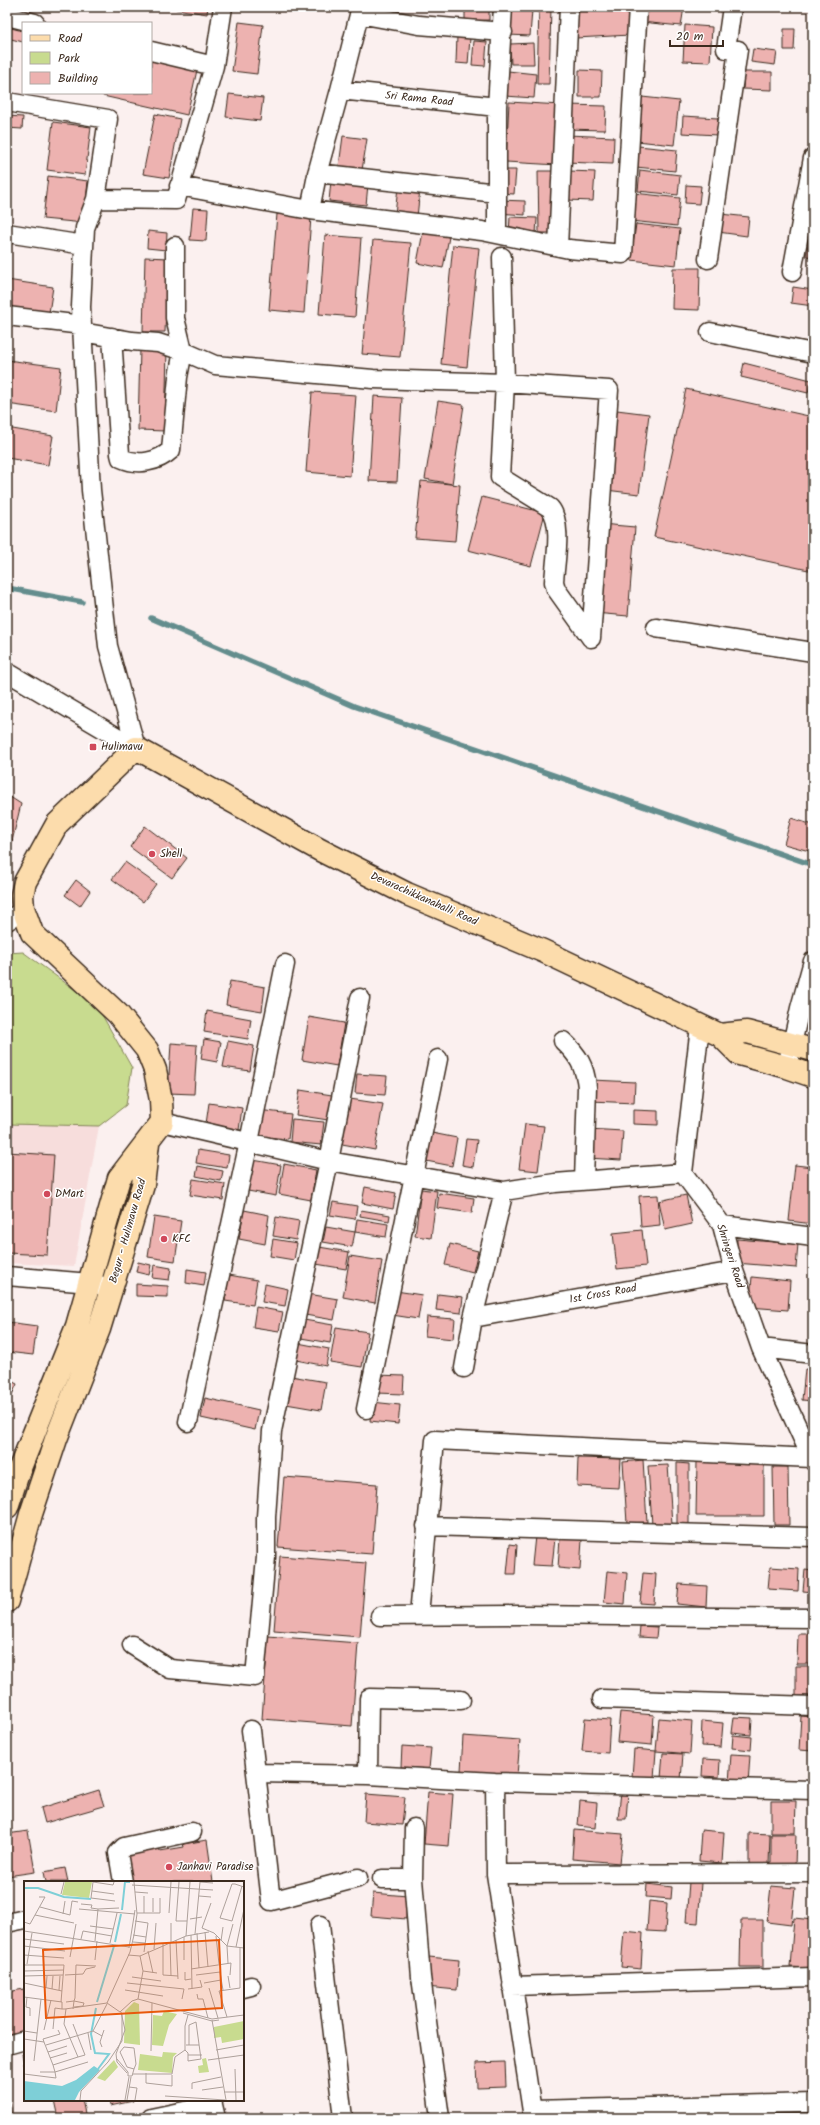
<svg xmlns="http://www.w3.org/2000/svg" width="820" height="2125" font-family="Kalam,sans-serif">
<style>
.built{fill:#f7dddc}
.green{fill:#c8db8f;stroke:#828256}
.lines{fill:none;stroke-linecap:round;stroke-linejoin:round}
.stream{stroke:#638d8d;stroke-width:5.5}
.building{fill:#edb2b0;stroke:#3b2a1e}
.minor-casing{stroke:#3b2a1e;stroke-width:21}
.major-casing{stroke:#3b2a1e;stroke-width:25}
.minor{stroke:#fff;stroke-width:18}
.major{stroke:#fcdcac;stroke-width:22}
.poi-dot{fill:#d1495b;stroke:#fff;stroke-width:1.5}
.labels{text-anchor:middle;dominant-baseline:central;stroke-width:3;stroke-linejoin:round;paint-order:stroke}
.street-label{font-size:11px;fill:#3b2a1e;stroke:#fff}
.poi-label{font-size:11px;fill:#3b2a1e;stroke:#fff;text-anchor:start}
.inset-river{fill:none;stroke:#7ecfd7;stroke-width:2}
.inset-road{fill:none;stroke:#aea19b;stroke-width:1}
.view{fill:#e8590c;fill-opacity:0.15;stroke:#e8590c;stroke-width:2}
.inset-edge{fill:none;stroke:#3b2a1e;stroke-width:2}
</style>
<rect width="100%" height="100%" fill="#fbf0ef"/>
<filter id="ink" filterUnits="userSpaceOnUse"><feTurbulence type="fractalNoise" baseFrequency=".025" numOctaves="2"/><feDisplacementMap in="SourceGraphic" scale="8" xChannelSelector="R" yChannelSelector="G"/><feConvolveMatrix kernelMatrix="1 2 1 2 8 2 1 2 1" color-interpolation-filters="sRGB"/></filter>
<g filter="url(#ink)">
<path class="built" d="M7,1124L99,1126L74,1266L7,1263Z"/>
<path class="green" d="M23,952L97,1006L132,1068L126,1105L99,1126L7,1124V953Z"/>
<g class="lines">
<path class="stream" d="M7,588L82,602
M151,618L354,706L813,865"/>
</g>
<path class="building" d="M177,7H208L207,14L176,9Z
M325,7H347L346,10Z
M465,7H489V20L465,21Z
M539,7H551L549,84H537Z
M629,7L630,35L576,38L573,10Z
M643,7H684L681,26L641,22Z
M510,9L532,10L530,36L508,35Z
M239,22L263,25L257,74L232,71Z
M685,25L712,27L710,62L683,61Z
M7,27L23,31V42L7,38Z
M784,29H795L794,50H784Z
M457,36L470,38L468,64L456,63Z
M474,41L487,42L485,66L472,65Z
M533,43L534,64H511L510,44Z
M753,49L777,52L775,65L751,62Z
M151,60L197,70L187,115L103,96V93H151Z
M579,70L602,71L601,97H579Z
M508,71L536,74L534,98L505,96Z
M744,72H772V90L743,89Z
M229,94L263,98L260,121L226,117Z
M642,97L679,101L674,145L637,141Z
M509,102L561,105L558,165L506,162Z
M567,105L606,106L605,130L566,129Z
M155,114L180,119L169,178L143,174Z
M7,116L23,117L22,129L7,128Z
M683,116L718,118L717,135L682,133Z
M53,122L91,127L85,175L47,170Z
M567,135L614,137L613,164L566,162Z
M343,136L367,139L362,170L339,166Z
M638,146L677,150L675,171L636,167Z
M502,170H516L514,194L500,193Z
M640,170L680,175L678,195L638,191Z
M538,171H555V233H539Z
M569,171L595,172L593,201L567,200Z
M48,176L88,181L84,223L43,219Z
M331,181L368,184L366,205L329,201Z
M686,185L701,186L699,204L685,203Z
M398,187L420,189L417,217L395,215Z
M634,193L680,198L677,226L631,221Z
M499,200L525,201V215L498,213Z
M193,208L208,209L206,241L190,240Z
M813,213V257L806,256Z
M277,214L311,217L304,313L269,310Z
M720,214L749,217L747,236L718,232Z
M510,217L537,218L536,234L509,233Z
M636,224L680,229L676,265L631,260Z
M148,231L167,233L166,250L147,248Z
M423,232L449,237L443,268L417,263Z
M325,235L361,238L355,317L319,314Z
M373,240L411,243L400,357L362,354Z
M453,245L479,248L467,367L441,364Z
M145,257L168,258L165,332H143Z
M673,268H700L699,310L672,309Z
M7,280L53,287L48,319L7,312Z
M793,287L813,290V306L791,303Z
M140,348L167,349L165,431L138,430Z
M7,360L61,367L56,411L7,404Z
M744,363L811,380L808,393L741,377Z
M686,389L813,417V571L654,537Z
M312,392L356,395L350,476L306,472Z
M374,396L402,398L397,482L369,481Z
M438,401L464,405L452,484L425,479Z
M617,410L649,414L639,494L606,490Z
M7,428L53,436L48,465L7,458Z
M421,481L460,485L455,541L415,538Z
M482,497L545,513L531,566L468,550Z
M601,524L635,527L628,616L594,613Z
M7,795L21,804L7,862Z
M791,818L813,825V852L784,844Z
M145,826L187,858L172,878L130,847Z
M125,862L156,884L143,902L112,879Z
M76,880L90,891L80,906L65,895Z
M230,981L265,987L262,1011L226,1005Z
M207,1011L251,1019L248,1039L204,1032Z
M309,1017L344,1023L337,1066L302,1060Z
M204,1039L221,1042L217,1062L201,1059Z
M228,1041L254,1046L250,1071L223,1067Z
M171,1043L197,1045L194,1094L168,1093Z
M357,1074L387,1076L385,1095L355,1093Z
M592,1080L635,1082L634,1103L591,1101Z
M300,1090L332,1095L328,1120L296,1115Z
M350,1099L383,1104L375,1150L342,1144Z
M209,1103L242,1108L239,1130L206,1124Z
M258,1110L291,1114L288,1139L255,1136Z
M633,1110L658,1111V1125L633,1124Z
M292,1119L324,1122L321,1145L290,1142Z
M525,1124L544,1126L538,1171L519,1169Z
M588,1129L623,1131L621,1160L587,1158Z
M427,1132L457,1138L452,1166L421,1160Z
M466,1139L477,1140L473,1167L462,1165Z
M198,1150L229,1155L227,1168L196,1163Z
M7,1152L54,1155L47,1255L7,1253Z
M253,1160L281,1165L276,1196L248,1191Z
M284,1164L316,1170L311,1200L279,1194Z
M795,1165L813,1167V1224L789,1221Z
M198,1166L223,1171L221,1181L196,1176Z
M193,1179L225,1184L223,1200L190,1195Z
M365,1187L396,1193L393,1209L362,1203Z
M421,1189L437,1191L431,1238L415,1236Z
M439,1193L474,1198L472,1213L437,1208Z
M658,1195L660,1225L641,1227L639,1196Z
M686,1195L692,1224L665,1230L659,1201Z
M333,1202L357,1206L355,1219L330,1215Z
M244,1210L269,1215L265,1244L239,1239Z
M361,1210L390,1215L389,1221L360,1216Z
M154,1217L181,1221L175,1261L148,1257Z
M276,1217L299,1221L296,1240L273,1236Z
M357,1219L388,1224L386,1237L355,1232Z
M326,1227L355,1232L352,1247L323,1242Z
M642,1230L646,1266L617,1269L613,1233Z
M273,1239L297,1243L294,1260L270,1256Z
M737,1239L798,1244L796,1268L736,1263Z
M450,1244L478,1251L473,1272L445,1265Z
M319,1247L349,1252L346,1269L316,1264Z
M350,1256L382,1261L375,1303L343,1297Z
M138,1262L151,1265L149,1275L136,1272Z
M154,1265L171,1268L169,1280L152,1278Z
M187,1269L206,1272L204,1286L186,1283Z
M229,1275L257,1280L253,1305L225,1301Z
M752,1277L790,1281L788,1310L749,1307Z
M136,1284L168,1286V1297L136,1296Z
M265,1284L288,1289L285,1306L262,1302Z
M396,1291L422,1295L418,1319L392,1315Z
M308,1294L338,1299L334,1320L305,1315Z
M438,1294L463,1297L461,1313L436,1310Z
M256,1307L283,1312L279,1331L253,1327Z
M427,1317L455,1319L453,1339L425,1336Z
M304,1320L333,1325L330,1343L301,1338Z
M7,1322L37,1326L33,1355L7,1352Z
M336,1327L368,1332L362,1367L330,1362Z
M298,1343L329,1349L326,1366L296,1360Z
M805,1369L813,1370V1401L802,1400Z
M377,1375L404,1376L403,1394L377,1393Z
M291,1376L326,1382L321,1410L286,1404Z
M7,1379L17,1384L9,1401L7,1399Z
M205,1398L259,1410L255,1430L201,1418Z
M372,1402L400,1405L398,1424L370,1421Z
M578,1458L621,1459L619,1488L577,1486Z
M643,1460L647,1522L627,1523L623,1462Z
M697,1461H764V1516H696Z
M677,1463L689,1464V1524H677Z
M668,1465L672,1524L652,1525L648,1466Z
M773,1467H788L789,1525H774Z
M284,1477L377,1484L372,1554L278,1547Z
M535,1536L555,1538L552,1566L532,1565Z
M560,1538L582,1540L580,1570L558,1568Z
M510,1544L517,1545L515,1574H507Z
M280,1556L366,1563L360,1637L274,1630Z
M770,1567L799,1569L798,1591L768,1589Z
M805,1570L813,1571V1592L803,1591Z
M607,1571L627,1573L625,1604L604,1602Z
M643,1573L656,1574L654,1604L640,1603Z
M679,1584L707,1586L706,1607L677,1604Z
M640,1626L657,1627L656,1638L639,1637Z
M798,1634H813V1664H797Z
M268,1636L358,1643L352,1726L262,1719Z
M796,1666H813V1696H796Z
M620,1712L654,1715L652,1745L617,1742Z
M801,1716L813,1717V1751L799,1750Z
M734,1717L752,1718L751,1735L732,1733Z
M585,1718L610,1720L608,1753L582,1751Z
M659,1718L692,1721L690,1754L656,1751Z
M702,1721L723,1723L721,1747L701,1746Z
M733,1735L752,1737L751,1750L732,1748Z
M463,1736L520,1740L517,1775L461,1771Z
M402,1746L431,1748L429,1769L401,1767Z
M634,1749L656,1751L654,1778L632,1777Z
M663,1753L683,1754L681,1780L661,1778Z
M731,1754L750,1755L748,1785L729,1783Z
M703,1759L720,1760L719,1777L702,1776Z
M99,1790L104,1806L45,1823L41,1808Z
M428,1792L453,1794L449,1846L424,1844Z
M621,1792L628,1793L626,1819H618Z
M366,1794L405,1797L402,1825L364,1822Z
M580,1801L597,1803L595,1828L578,1826Z
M771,1801H796L795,1833H771Z
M574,1830L623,1834L620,1863L572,1859Z
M701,1830L724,1832L722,1863L699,1861Z
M28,1831L35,1872L7,1876V1834Z
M749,1833L770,1834L769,1865H749Z
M771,1834H796L795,1866H771Z
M207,1840L213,1882H130L126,1852L159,1848L160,1851L184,1847L183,1844Z
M65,1868L68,1882H46L44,1872Z
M689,1882L701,1883L698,1923L686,1922Z
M647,1884L672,1887L671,1899L646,1897Z
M771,1886L795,1888L791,1925L767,1922Z
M373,1893L407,1896L406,1919L371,1916Z
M649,1901L667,1903L665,1932L647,1931Z
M794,1918L813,1920L810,1968L790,1967Z
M741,1920H763V1967H740Z
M624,1931L643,1933L641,1969L621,1967Z
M429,1957L459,1960L457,1990L426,1987Z
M24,1989L25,2031L7,2034V1992Z
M25,2053V2068L22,2054Z
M505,2062L506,2087L477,2088L476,2063Z
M9,2100L12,2118H7V2101Z
M55,2100H82L86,2118H59Z
M109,2100H133V2101L110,2106Z"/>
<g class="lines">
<defs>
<path id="minor" d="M359,14L419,25L503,32
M7,16L35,23
M151,51L214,66
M340,90L497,107
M7,102L108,119L96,199
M317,173L497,193
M179,186L310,210L482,231L569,249L623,254L638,7
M310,210L318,170L340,90L361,7
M497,226V107L503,7
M7,233L84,245
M175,246V318L183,351L215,365L373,379L505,383L609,390L591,638
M558,247L569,7
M502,257L505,383L500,477L550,508C563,523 555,562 554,582L556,589L591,638
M708,259L738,50L726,49L732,7
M792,272L813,158
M7,316L82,325
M82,332L132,341L158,343L183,351L178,377L171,450C158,462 138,466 121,458L120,454L112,337
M710,332L813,353
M656,628L813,652
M7,672L136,748
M136,748L108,646L91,490L81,307L85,228L96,199L176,200L214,66L223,7
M7,921L19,913L23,908
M700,1026L683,1173L722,1225L734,1271L761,1348L813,1461
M563,1041C578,1055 585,1066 587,1087L584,1180
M787,1067L800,1008L813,961
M162,1122L329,1161L504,1191L555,1183L683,1173
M722,1225L813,1237
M7,1276L90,1283L112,1288
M473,1318L734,1271
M761,1348L813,1354
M464,1368L473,1318L504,1191
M366,1409L438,1059
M188,1422L249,1142L285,964
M426,1526L813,1537
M419,1615L435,1440L812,1458
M380,1616L521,1615L813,1618
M132,1645L170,1669L255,1677L266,1557V1517L272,1431L329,1161L360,998
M602,1699L813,1706
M251,1730L271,1901L358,1878
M257,1773L368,1775L495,1782L813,1790
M368,1775L369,1698L461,1700
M495,1782L496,1874L533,2118
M414,1828L413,1879L421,1977L440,2118
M496,1874L813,1873
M382,1879H413
M123,1882L118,1853L124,1847L192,1832
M7,1923L25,1919
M320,1925L343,2118
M512,1986L813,1977
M243,1988L251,1986
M7,2045L25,2040
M532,2110L813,2103
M151,2118L213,2105L216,2118"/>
<path id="major" d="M720,1035L747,1032L813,1050
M7,1507L18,1473L77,1326L119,1178L162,1122L161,1100L155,1070L147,1050L118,1014L32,933L23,908L22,895L25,882L57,824L136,748L320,850L407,894L543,951L720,1035L739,1054L787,1067L813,1076
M7,1601L31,1514L56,1439L99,1329L143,1185L148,1143"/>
</defs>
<use href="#minor" class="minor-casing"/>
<use href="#major" class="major-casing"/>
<use href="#minor" class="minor"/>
<use href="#major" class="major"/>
</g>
</g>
<g class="poi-dot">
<rect x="89" y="743" width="8" height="8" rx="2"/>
<circle cx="152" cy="854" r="4"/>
<circle cx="47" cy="1194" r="4"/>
<circle cx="164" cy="1239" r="4"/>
<circle cx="169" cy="1867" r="4"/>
</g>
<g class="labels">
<g class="street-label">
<text transform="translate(419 99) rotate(6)">Sri Rama Road</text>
<text transform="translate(424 899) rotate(24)">Devarachikkanahalli Road</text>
<text transform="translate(128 1231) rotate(-74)">Begur - Hulimavu Road</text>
<text transform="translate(730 1256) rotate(72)">Shringeri Road</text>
<text transform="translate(603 1294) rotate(-10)">1st Cross Road</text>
</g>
<g class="poi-label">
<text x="101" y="747">Hulimavu</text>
<text x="160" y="854">Shell</text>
<text x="55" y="1194">DMart</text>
<text x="172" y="1239">KFC</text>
<text x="177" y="1867">Janhavi Paradise</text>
</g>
</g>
<g transform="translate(24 1881)">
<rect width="220" height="220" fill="#fbf0ef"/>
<path d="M41,1H68L65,17L38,14ZM110,121L115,123L116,164L100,162L101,130ZM140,130L153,133L145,144L139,165L128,164L129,134L138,135ZM220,140V158L198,162L197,156L190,157V146ZM139,171L153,172L149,176L148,192L114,189L116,173L138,176ZM182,177L185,191L175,192L174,185L179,184L178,178ZM90,179L94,186L81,200L73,197Z" fill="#c8db8f"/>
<path d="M70,185L76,189L55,211L51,219H0V200L38,205L52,199Z" fill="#7ecfd7"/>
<path class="inset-river" d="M0,7H14L40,16L67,18M98,29L101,1H106M91,61L97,33M73,121L90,65M72,127L67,153L71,172L85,173L74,188"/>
<path class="inset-road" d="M69,1L67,17L91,20M69,1L89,4L90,1M110,1L113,33L110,54L106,71L83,122L96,131L108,120L114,118L188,138L220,134M155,1L152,40H163M176,1L189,2M108,4L189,9M218,5L208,40L196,37L208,3H211L220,6M68,10L90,13M111,11L124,12M37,13L40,1M175,15L187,16M129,17V31M187,22L178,47L190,52L203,65L220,67M57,23L68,24L67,27L74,28L71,60M16,26L46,34L48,20L54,21M55,28L111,33M74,28L95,27M113,32H136V17M120,32V15M145,32L147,1M39,33L41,20M11,34L50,42M166,38L178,36M111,40L124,42L120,71M0,41L6,43L21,16H15M66,45L89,48M0,50L105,66M181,51L184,86M173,52L175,87M171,53L176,1M109,54L122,56M167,54L168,108M162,55L166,1M192,55L195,83M160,56V79M0,58L40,63M57,58L59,50L88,55M152,59L154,98M197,60L199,46M109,61L121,62M146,61L147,95M147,61V42M86,62L93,32M139,63V94L154,95M0,65L41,70M212,66L220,28M105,67L111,29M130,68L132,42M124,70L129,92M0,74L40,77M104,74L116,75L162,55L185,51M46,76L52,43M71,79L73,60M204,82L203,65L209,43M3,83L8,52M0,84H40L37,121M167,88L207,82L206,94M0,90L40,89M119,90L133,92M161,91V99L167,98M41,94L59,93L62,88L71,86M172,94L196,91L199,109M0,95L39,94M204,95L206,107M108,96L137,100M0,102L38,110M103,102L160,108L158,118M180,102L197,99M22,107L23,95M185,107L194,137M28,108L29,95M164,108L178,106L176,99M35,109L36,95M101,109L139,115M173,113L174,118H179L184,137M0,116L38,121V128H41L83,122M3,116L2,126L6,127V135M114,118L119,90L116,75M42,121L50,120L51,117L52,84L72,85M42,128L40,143L54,176M49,128L50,120L60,122L59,125L50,126M97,131L101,149L92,173L93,181L103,192M159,132L188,140L195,139M203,136L195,110L216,107V67M188,139L202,219M29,148L31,127L38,128M20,149L27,119M0,150L13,152M69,150L83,123M64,152L67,169M0,158L20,161L29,184L54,176L61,174L49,143M98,160V132M20,161L19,158L36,153L34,149M22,164L69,150L78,155M162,164H175M78,166L76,161L80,149M161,169L164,172V180L177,178L172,141L165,144V164M192,169L220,164M127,170L128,122M24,171L43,165M164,174H178M26,177L43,172M93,178L104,191V195H108L110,188L103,186L96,171L100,166L110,167L112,183L110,188M184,179L220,174M10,180L17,118M29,184L31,191L64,181M211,188L212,219M122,192V202L148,205V194M0,193L32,197L31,191H16M109,193H148L151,176L161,169V145L164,134M105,206L113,207L111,219M168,208V202L197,196M178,209L199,206M200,211H220M141,215L201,219M56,219L57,210L84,181L98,160M101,219L105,196M103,219L107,196"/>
<path class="view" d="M195,59L198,127L22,137L19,69Z"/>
<rect width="220" height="220" class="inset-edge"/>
</g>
<rect width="820" height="2125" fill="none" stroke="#fff" stroke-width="24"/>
<rect x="12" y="12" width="796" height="2101" fill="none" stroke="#3b2a1e" stroke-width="1.5" filter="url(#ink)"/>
<rect x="22" y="22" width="130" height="72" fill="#ffffff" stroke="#b1aaa5"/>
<rect x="30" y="35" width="20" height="6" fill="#fcdcac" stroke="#b1aaa5"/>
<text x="58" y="42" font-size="12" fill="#3b2a1e">Road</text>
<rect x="30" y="52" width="20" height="12" fill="#c8db8f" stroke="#b1aaa5"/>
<text x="58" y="62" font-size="12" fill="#3b2a1e">Park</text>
<rect x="30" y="72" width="20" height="12" fill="#edb2b0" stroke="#b1aaa5"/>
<text x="58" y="82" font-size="12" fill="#3b2a1e">Building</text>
<path d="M670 40v6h53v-6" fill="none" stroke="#3b2a1e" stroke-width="2"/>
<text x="676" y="40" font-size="12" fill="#3b2a1e" stroke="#ffffff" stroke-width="3" paint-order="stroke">20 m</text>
</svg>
